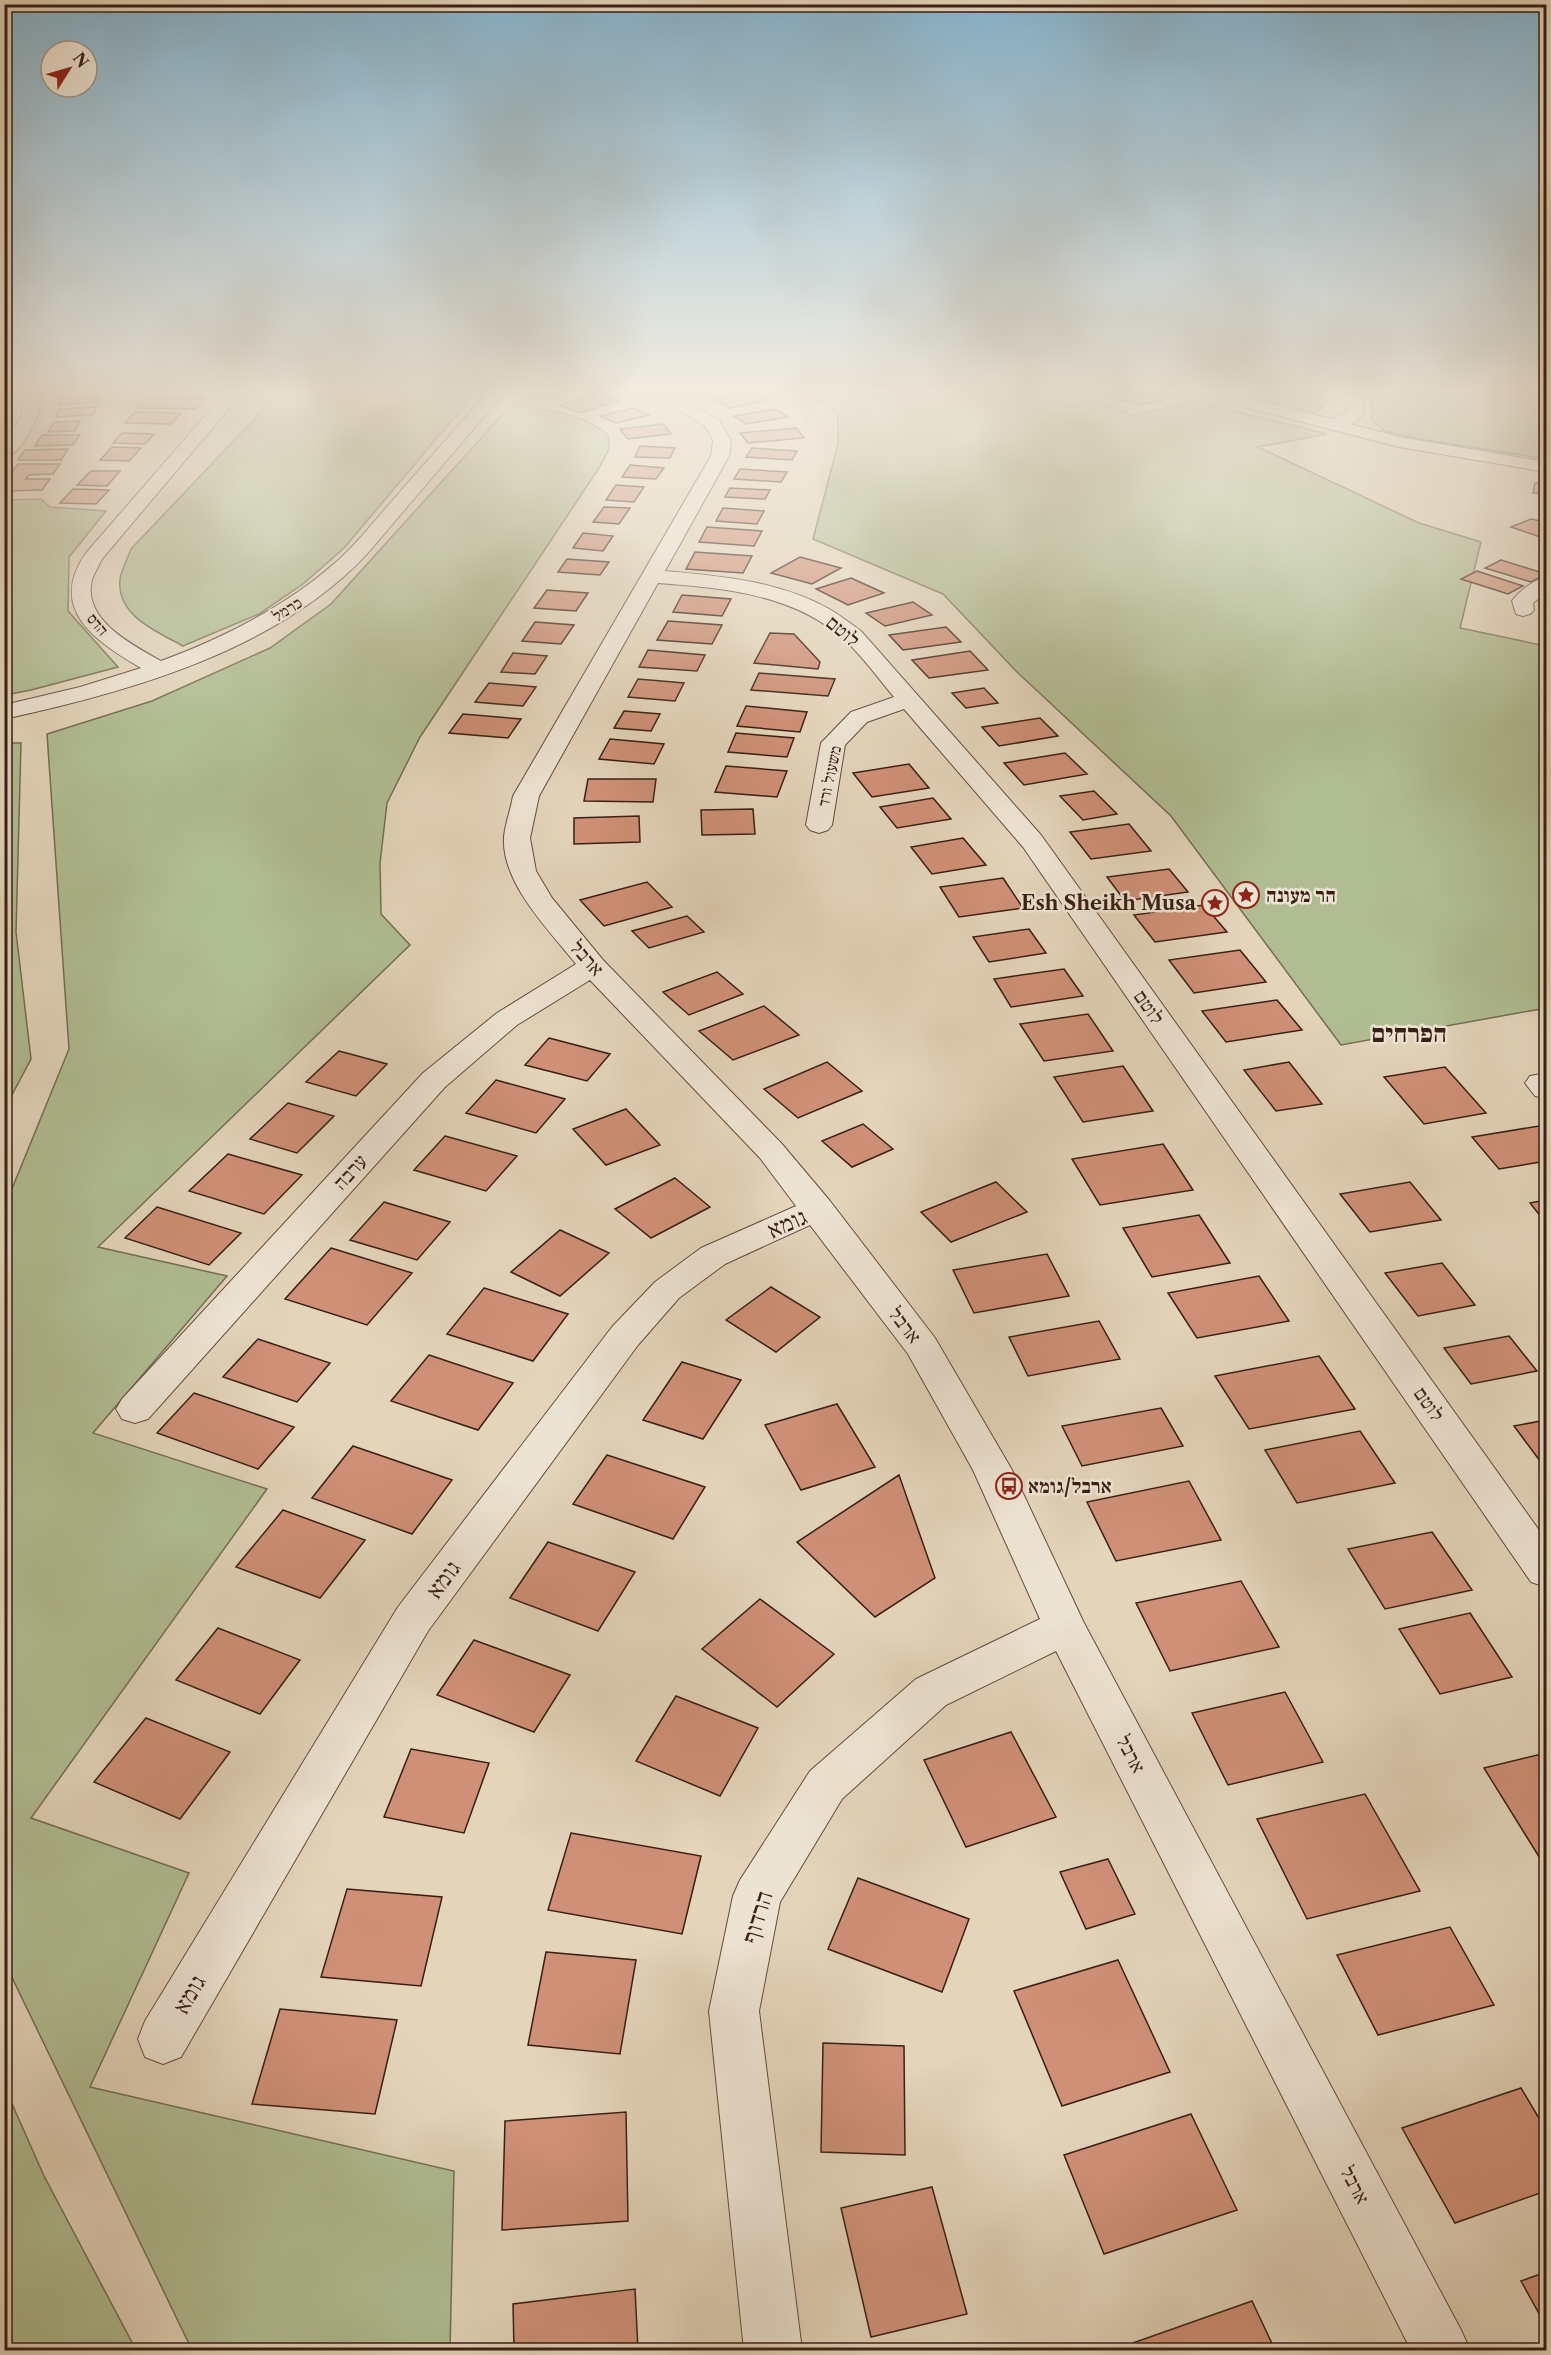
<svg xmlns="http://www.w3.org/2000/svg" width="1551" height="2355" font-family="'Libre Caslon Text','Frank Ruhl Libre',serif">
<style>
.green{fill:#b0bd92;stroke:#746e53;stroke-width:1.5}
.building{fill:#cf9077;stroke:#391f14;stroke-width:1.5}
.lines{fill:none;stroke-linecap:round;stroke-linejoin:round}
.minor-casing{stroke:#644c3e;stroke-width:2}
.minor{fill:#ede3d2;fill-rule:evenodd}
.labels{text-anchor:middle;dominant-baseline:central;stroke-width:5;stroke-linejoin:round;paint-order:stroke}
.far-street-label{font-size:16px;fill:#391f14;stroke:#ede3d2}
.street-label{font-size:20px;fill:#391f14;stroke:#ede3d2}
.poi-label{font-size:20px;font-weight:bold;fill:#391f14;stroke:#ede3d2;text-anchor:start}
.near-street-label{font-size:24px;fill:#391f14;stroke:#ede3d2}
.district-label{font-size:26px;font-weight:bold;fill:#391f14;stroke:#ede3d2}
</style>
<rect width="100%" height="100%" fill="#e3d4ba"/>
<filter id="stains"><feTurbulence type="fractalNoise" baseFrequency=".00333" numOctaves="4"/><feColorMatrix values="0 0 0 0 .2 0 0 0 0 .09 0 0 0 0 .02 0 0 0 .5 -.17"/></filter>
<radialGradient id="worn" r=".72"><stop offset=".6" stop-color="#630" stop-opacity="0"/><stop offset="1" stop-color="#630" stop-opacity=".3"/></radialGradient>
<path class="green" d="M279,393H475L344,548L303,584L259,614L183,646C158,632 116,616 120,579C121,570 128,558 131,549Z
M809,393H1073L1134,416L1192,401L1327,434L1258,447L1419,523L1481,542L1460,628L1546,646V1008L1341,1045L1171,816L1016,671L943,594L813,539L838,444V415Z
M1234,393H1317L1327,402L1316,413L1263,403Z
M1367,393H1546V459L1426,440L1384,431L1371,419L1374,409Z
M512,404C544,410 582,412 608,435L609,449L599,468L420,737L387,803L380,863L381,914L410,945L98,1247L227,1276L93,1433L267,1489L31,1818L189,1873L90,2087L454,2171L450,2350H192L5,1963V1206L69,1049L47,734L152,701L270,648L331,604Z
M41,499L50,507L106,511L69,557L68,611L118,667L31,690L5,695V500Z
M5,743H21L16,932L31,1059L5,1108Z
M5,2088L44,2176L136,2350H5Z"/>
<path class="building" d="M534,393H560L553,399L530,397Z
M598,393L619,401L580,413L559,405Z
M744,393H758L770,400L730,408L714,399Z
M1116,393H1166L1175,397L1140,405L1129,400L1122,401L1107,395Z
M97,394L98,402L59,405V397Z
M148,397L205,398L195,409L137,408Z
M96,407L93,415L56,417L59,409Z
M634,408L649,415L616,423L600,416Z
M775,409L788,417L746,424L734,416Z
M135,412L181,413L171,424L125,423Z
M80,421L75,431L48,432L54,422Z
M663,424L671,434L628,439L620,429Z
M796,428L804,438L748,443L740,433Z
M122,433L154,434L145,444L113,443Z
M42,435H80L73,445L35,446Z
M640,446L675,448L670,458L635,457Z
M112,447L141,448L129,461L100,460Z
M752,448L797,451L792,460L746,457Z
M68,449L61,460H18L25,450Z
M18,464H60L53,474L29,475L26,479H50L42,490L4,491V482Z
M630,465L664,468L656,479L622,477Z
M740,469L787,472L781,482L734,479Z
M91,471H120L107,486L77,485Z
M1535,483L1546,484V494L1533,493Z
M616,485L644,487L634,502L606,500Z
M730,488L770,490L765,499L725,497Z
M73,489L109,490L96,504L60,503Z
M604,507L630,508L619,524L593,522Z
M723,508L764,511L757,524L716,521Z
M1531,519L1546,522V539L1511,527Z
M707,527L762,531L754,546L699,542Z
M583,533L613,536L603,551L573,548Z
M695,552L752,556L743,573L686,569Z
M800,557L841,568L812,584L771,573Z
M567,559L609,562L600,575L558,572Z
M1501,560L1546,574L1531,582L1485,568Z
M1477,571L1523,586L1508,594L1461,579Z
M851,578L884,593L848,605L816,589Z
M547,590L588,593L576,611L534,608Z
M682,595L731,599L722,616L673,612Z
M913,602L932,615L885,626L866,613Z
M668,621L722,625L712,644L657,640Z
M535,622L574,625L561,644L522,641Z
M946,627L961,642L903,650L889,635Z
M770,633L794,634L820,662L818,669L754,663Z
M648,650L705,655L697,671L639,667Z
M970,651L988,670L929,678L912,660Z
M513,653L547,656L535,674L501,672Z
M759,673L835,679L828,696L751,690Z
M638,679L684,683L675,701L628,697Z
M489,683L536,687L523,706L475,702Z
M984,688L998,703L966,708L952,693Z
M746,706L807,712L800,732L737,726Z
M624,711L660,714L651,731L614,728Z
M463,714L521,719L508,738L449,733Z
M1040,718L1058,736L999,746L982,727Z
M736,733L794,738L787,757L728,752Z
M610,739L664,744L654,764L599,759Z
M1065,753L1087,774L1024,785L1004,763Z
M909,764L929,788L872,797L853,773Z
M726,766L787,771L777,797L715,792Z
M588,779H656L653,802L584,801Z
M1094,791L1117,814L1083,820L1060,796Z
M933,798L951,819L897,828L880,807Z
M753,809L755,834L702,835L701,810Z
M639,816L640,842L574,844V818Z
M1129,824L1151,851L1091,859L1070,832Z
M963,838L986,865L932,874L911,847Z
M1169,869L1188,892L1125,901L1107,877Z
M1003,878L1023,908L959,917L940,887Z
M647,882L672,907L604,926L580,900Z
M1204,905L1227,932L1155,942L1134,915Z
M687,916L704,932L649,948L632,931Z
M1029,929L1046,953L989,962L973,937Z
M1240,950L1266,982L1194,993L1169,960Z
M1064,969L1083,996L1011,1007L994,979Z
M717,972L743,994L689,1015L663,992Z
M1277,1000L1302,1030L1226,1042L1202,1011Z
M764,1006L799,1035L733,1060L699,1031Z
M1088,1014L1113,1051L1044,1061L1020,1024Z
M549,1038L610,1054L587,1081L525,1065Z
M339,1051L387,1064L356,1096L306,1082Z
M827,1062L862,1091L798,1118L764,1089Z
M1289,1062L1322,1104L1276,1111L1244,1070Z
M1123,1066L1153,1111L1083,1122L1054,1077Z
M1445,1067L1486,1113L1424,1124L1384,1077Z
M496,1080L565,1099L536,1133L466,1113Z
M288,1103L334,1116L297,1153L250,1139Z
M626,1109L660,1145L606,1165L573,1129Z
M863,1124L893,1149L852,1167L822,1141Z
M1539,1126L1546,1135V1161L1499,1169L1472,1137Z
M445,1136L517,1156L486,1191L414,1170Z
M1163,1144L1193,1190L1100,1205L1072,1159Z
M228,1154L302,1175L264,1214L189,1191Z
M675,1178L710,1207L651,1238L615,1209Z
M996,1182L1027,1212L951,1242L921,1212Z
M1410,1182L1441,1220L1370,1232L1340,1194Z
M1546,1200V1223L1530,1203Z
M384,1202L450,1222L417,1260L350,1240Z
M157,1207L241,1233L209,1265L125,1238Z
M1199,1215L1230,1263L1152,1277L1123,1228Z
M560,1230L609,1253L560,1296L511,1272Z
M331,1248L412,1273L367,1325L285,1299Z
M1047,1254L1069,1296L974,1313L953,1270Z
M1442,1263L1475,1305L1418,1316L1385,1273Z
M1259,1276L1289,1321L1197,1338L1168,1293Z
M771,1287L820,1317L776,1352L726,1320Z
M484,1288L568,1314L533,1361L447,1334Z
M1099,1321L1120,1359L1028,1376L1009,1337Z
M1509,1336L1537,1371L1471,1384L1444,1348Z
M258,1339L330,1363L297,1402L223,1377Z
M429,1355L513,1383L478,1430L391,1401Z
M1319,1356L1355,1409L1249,1429L1215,1376Z
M682,1362L741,1380L703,1439L643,1420Z
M194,1393L294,1427L258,1469L157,1433Z
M837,1404L875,1467L801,1490L765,1425Z
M1161,1408L1183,1446L1082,1466L1062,1426Z
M1546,1420V1469L1514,1426Z
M1360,1431L1395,1483L1297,1503L1265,1450Z
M353,1446L452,1480L412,1534L312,1498Z
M607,1455L705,1487L673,1539L573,1504Z
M899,1475L935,1578L875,1617L797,1542Z
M1189,1481L1221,1540L1116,1561L1087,1502Z
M283,1510L365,1540L320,1598L236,1567Z
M1432,1532L1472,1590L1385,1609L1348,1549Z
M548,1542L635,1572L598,1631L510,1598Z
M1241,1581L1279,1647L1170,1671L1136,1603Z
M760,1599L834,1654L777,1707L702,1649Z
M1470,1613L1512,1677L1440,1694L1399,1629Z
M218,1628L300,1660L260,1714L176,1680Z
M474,1640L570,1675L534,1732L437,1695Z
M1285,1692L1323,1762L1228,1785L1192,1713Z
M676,1696L758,1728L720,1796L636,1761Z
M146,1718L230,1752L180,1819L94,1782Z
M1011,1732L1056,1817L966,1847L924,1760Z
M411,1749L489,1763L464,1833L384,1817Z
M1546,1753V1868L1484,1768Z
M1365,1794L1420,1891L1307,1919L1257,1819Z
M571,1833L701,1856L682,1934L548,1910Z
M1108,1859L1135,1914L1086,1929L1060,1872Z
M858,1878L969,1919L942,1992L828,1949Z
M347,1889L442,1897L421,1986L321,1977Z
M1450,1927L1494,2005L1378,2035L1337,1955Z
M546,1952L636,1960L620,2054L528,2045Z
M1118,1960L1170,2072L1062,2106L1014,1991Z
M280,2009L397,2020L375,2114L252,2104Z
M823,2043L904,2046L905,2155L821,2152Z
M1521,2088L1546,2130V2191L1455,2223L1402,2128Z
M626,2112L628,2221L502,2230L505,2121Z
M1191,2114L1237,2210L1104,2254L1064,2155Z
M932,2187L967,2314L871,2337L841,2208Z
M1546,2272V2326L1521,2281Z
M635,2289L638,2350H514L513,2304Z
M1252,2301L1275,2350H1132L1130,2344Z"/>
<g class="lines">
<defs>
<path id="minor" d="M26,393H42C42,412 24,453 4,458V441L21,418Z
M225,393H242L102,559C99,566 94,573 92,580C82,620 133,645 161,661C223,638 285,607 335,563C357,544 374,521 393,500C424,464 456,429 487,393H504L367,554C277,650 130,692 4,719V705L80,687L141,668C95,641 47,609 86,553Z
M652,393H672L719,420L731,441L729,456L665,571C721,576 780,581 831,610C841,616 851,624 861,631L1041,835L1546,1540V1587L1531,1582L1023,847L904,709L867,722L845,745L832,825L828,830L819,833L810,830L806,825L821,743L851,712L894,697C878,678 863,657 845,640C794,594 724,588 658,583L539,796L530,838L536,871L552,898L603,960L782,1144L830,1201L935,1338L1012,1470L1084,1623L1461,2330L1470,2350H1411L1056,1651L946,1705L842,1799L780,1902L759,2011L802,2350H744L709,2011L733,1896L740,1880L810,1771L916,1679L1040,1619L973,1470L908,1354L810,1225L725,1264L679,1298L638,1345L428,1631L181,2057L163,2064L145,2057L138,2039L145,2021L398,1607L612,1327L655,1282L701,1248L796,1206L760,1158L590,980L517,1025L445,1087L148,1419L135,1423L122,1419L116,1409L122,1399L423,1073L497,1013L576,964C550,931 501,883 504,837C505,824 511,809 513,796L711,456L713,441L706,427Z
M1203,393H1232L1332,419L1344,414L1347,410V403L1339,393H1356L1363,402L1365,411L1356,422L1350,424L1400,437L1546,462V472L1399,447L1205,397Z
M1546,577V593L1533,603L1534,610L1530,614L1523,616L1516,614L1512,601C1519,591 1534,580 1546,577Z
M1541,1074L1546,1075V1098L1535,1096L1525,1083L1530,1076Z"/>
</defs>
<use href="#minor" class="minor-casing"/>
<use href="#minor" class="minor"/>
</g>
<linearGradient id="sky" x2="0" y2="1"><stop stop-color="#87b6d1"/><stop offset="0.54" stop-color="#f2ece0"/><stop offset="1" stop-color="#f2ece0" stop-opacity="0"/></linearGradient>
<rect width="1551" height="723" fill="url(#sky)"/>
<defs>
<symbol id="sight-ring" viewBox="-11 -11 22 22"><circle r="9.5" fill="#ede3d2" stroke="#8f2418" stroke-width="1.5"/><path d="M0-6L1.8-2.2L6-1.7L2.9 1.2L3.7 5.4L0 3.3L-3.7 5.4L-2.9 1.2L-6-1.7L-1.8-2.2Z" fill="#8f2418"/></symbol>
<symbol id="bus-ring" viewBox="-11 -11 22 22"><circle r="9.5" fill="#ede3d2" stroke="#8f2418" stroke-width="1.5"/><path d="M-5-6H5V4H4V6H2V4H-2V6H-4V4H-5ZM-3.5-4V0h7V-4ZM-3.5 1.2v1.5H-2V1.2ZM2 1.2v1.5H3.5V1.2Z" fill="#8f2418"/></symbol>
</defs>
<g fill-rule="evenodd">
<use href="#sight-ring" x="1231" y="880" width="30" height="30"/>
<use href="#sight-ring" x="1200" y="888" width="30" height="30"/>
<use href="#bus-ring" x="994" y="1471" width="30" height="30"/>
</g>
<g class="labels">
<g class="far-street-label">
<text transform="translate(287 609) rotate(-32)">כרמל</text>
<text transform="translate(98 624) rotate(50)">הדס</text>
<text transform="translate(829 776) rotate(-78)">משעול ורד</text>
</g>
<g class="street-label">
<text transform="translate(843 631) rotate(40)">לוטם</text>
<text transform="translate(587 958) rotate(49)">ארבל</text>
<text transform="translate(1149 1007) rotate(55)">לוטם</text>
<text transform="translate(350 1172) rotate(-48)">ערבה</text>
<text transform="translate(905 1325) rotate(53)">ארבל</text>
<text transform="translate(1429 1404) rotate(55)">לוטם</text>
<text transform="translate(1131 1754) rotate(63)">ארבל</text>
<text transform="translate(1355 2185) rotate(63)">ארבל</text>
</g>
<g class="poi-label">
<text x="1266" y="895">הר מעונה</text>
<text x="1196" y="903" text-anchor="end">Esh Sheikh Musa</text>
<text x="1028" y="1486">ארבל/גומא</text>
</g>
<g class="near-street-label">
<text transform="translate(787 1223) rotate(-24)">גומא</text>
<text transform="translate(443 1579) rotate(-53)">גומא</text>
<text transform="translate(757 1917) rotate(-73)">הרדוף</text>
<text transform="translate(189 1994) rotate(-59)">גומא</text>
</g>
<g class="district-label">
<text x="1409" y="1033">הפרחים</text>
</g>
</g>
<rect width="1551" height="2355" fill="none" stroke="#e3d4ba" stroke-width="24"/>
<rect x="6" y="6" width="1539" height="2343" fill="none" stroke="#391f14" stroke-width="3"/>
<rect x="12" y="12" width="1527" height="2331" fill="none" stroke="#391f14" stroke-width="1.5"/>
<g transform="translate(69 69) rotate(53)"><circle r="28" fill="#ede3d2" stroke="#a59586" stroke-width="1.5"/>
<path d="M0-4.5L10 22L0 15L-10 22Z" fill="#8f2418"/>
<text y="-9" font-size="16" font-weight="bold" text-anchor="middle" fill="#391f14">N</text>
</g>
<rect width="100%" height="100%" filter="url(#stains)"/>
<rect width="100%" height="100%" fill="url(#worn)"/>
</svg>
